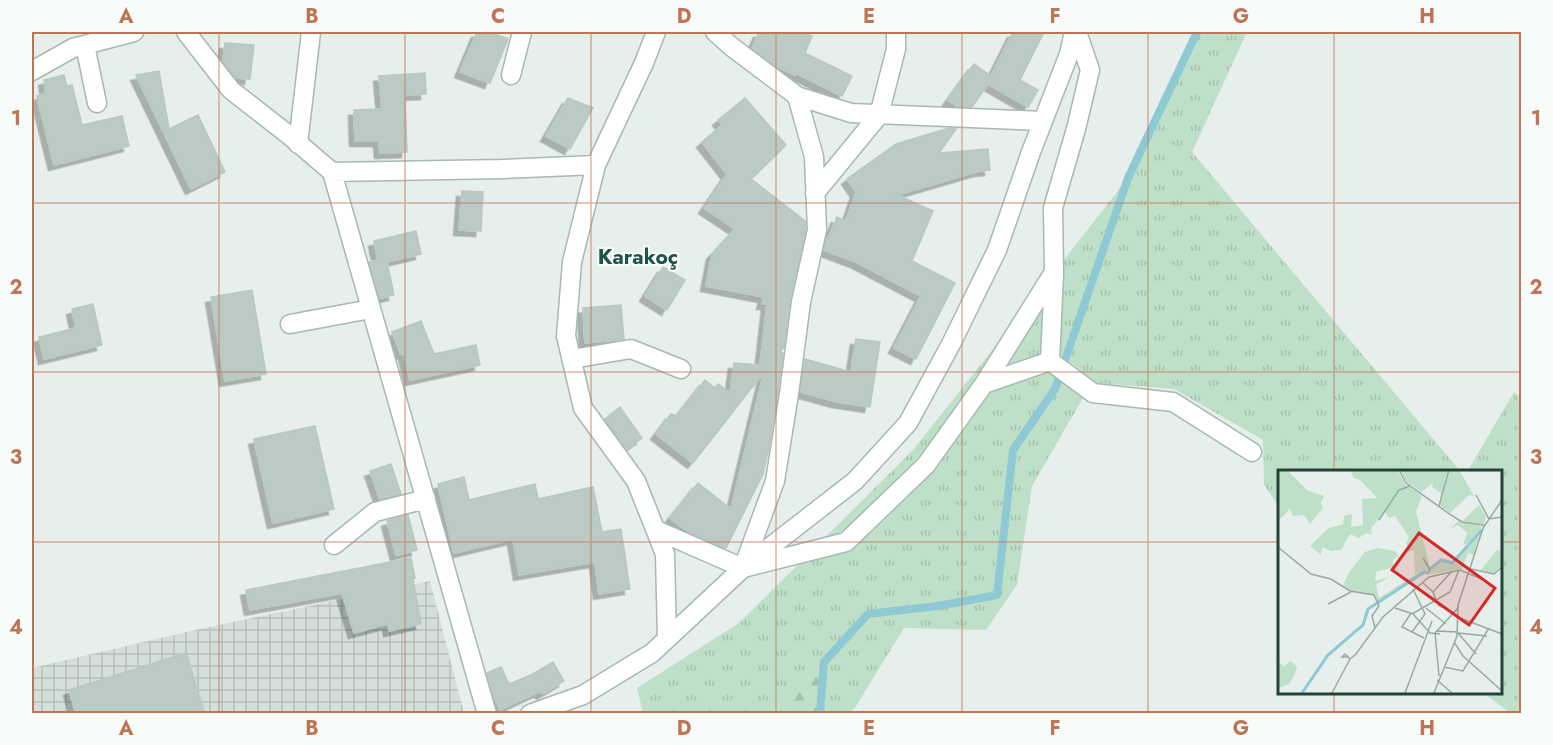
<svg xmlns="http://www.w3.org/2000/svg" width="1553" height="745" font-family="Jost,sans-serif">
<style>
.industrial{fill:url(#industrial-grid)}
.grass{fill:url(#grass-tufts)}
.forest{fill:url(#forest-firs)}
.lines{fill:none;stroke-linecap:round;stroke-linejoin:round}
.stream{stroke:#8ec9d4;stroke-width:8}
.building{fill:#bbcac4;stroke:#b8c9c2;stroke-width:1.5;filter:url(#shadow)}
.minor-casing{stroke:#a8b8b2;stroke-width:21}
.minor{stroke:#fff;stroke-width:18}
.grid{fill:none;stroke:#c07456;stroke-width:1.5;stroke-opacity:0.55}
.labels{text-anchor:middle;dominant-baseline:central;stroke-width:4.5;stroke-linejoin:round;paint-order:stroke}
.quarter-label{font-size:21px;font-weight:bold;fill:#1f5548;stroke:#f7fbf9}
.inset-river{fill:none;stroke:#8ec9d4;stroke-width:3}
.inset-road{fill:none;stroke:#98aaa4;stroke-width:1.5}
.view{fill:#d62828;fill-opacity:0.15;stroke:#d62828;stroke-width:3}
.inset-edge{fill:none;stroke:#24423a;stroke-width:3}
.neatline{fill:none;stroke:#c07456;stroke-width:2}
.grid-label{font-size:20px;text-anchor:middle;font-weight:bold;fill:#c07456}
</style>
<defs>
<pattern id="industrial-grid" width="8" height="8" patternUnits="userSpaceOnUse" patternTransform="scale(1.5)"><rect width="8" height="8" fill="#d4dfda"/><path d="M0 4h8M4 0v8" fill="none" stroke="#b6c1bc"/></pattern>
<pattern id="grass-tufts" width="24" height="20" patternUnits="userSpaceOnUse" patternTransform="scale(1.5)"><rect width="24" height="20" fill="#bfe0c8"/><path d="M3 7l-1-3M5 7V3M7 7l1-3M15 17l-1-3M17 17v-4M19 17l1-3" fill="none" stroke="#a4c1ad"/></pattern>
<pattern id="forest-firs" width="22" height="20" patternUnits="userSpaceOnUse" patternTransform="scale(1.5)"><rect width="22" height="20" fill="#bfe0c8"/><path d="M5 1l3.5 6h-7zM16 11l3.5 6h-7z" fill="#a4c1ad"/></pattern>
<filter id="shadow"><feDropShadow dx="-5.5" dy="5.5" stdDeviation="0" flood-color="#0004"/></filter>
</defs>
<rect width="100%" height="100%" fill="#e6efeb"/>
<path class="industrial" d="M430,581L464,713H32V668L204,628Z"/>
<path class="grass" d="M1197,32H1247L1192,152L1461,472H1280V508L1264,485L1263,440L1174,389L1097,383L1060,354L1063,261L1128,178Z
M1054,272L1050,361L1083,398L1032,486L1017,585L986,630L904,628L856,706L850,713H827L817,664L788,705L786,713H643L637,688L739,623L913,450Z
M1514,392L1522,399L1521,714L1510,713L1484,693L1500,692V472H1467Z"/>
<path class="forest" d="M817,663L827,713H786L788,705Z"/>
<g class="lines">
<path class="stream" d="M820,714L824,662L868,614L938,606L997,595L1013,450L1055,389L1128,178L1197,32"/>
</g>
<path class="building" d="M477,32H489L508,39L490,83L460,72Z
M759,32H801L812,36L805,53L852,76L842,96L796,73L795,75L776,66L752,48Z
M1013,32H1044L1020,80L1038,90L1028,107L988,84L972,107L957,106L948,100L974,64L991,76Z
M225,43L254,45L250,79L236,78L223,62Z
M159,71L169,129L198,115L225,172L191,189L136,75Z
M425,73L426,94L405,95L407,152L380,153L379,141H355L354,110L382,109L379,76Z
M64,75L67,86L72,85L82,125L122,116L129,146L54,165L37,96L46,93L44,80Z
M568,98L593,108L570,149L546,136Z
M745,98L786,145L751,179L805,221L806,229L790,300L784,347L780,352L783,353L778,392L769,447L763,474L726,548L689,532L670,518L698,483L731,509L764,372L693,463L656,434L671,414L677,416L705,380L715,388L718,384L730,393L734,363L760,365L767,304H762L764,297L706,286L712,254L735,229L704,208L727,174L702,142L722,125L718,120Z
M949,128L956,129L939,153L988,149L990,170L979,171L897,195L933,211L912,261L955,283L916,359L894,348L921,296L856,262L824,250L827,238L828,239L837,217L846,221L856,192L847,179L896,144Z
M462,191L483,192L481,231L459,230Z
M416,231L421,254L387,262L394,295L380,298L369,262L378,260L374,241Z
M663,267L685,280L667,310L645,296Z
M252,290L266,374L225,381L211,297Z
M93,304L102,345L44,359L39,337L76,328L72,309Z
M621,305L624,339L585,343L583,308Z
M421,321L434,354L476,345L480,365L410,380L404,353L401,354L392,332Z
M856,339L880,342L870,407L837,402L801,392L805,359L851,372Z
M620,407L642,438L627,449L605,419Z
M315,426L334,509L273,523L254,439Z
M391,464L401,494L380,499L370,471Z
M464,477L469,500L535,484L538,499L593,487L602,532L621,529L630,589L599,594L595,562L519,575L513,539L454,553L438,484Z
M408,515L417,550L396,555L387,521Z
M411,558L415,578L413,579L421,624L389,631L388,624L354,633L342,593L250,610L246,590Z
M186,653L205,714H76L69,690Z
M553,662L564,681L542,694L540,691L500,710L494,696L487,673L501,667L509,684L531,675Z"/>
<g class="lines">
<defs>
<path id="minor" d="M186,32L231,90L290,136L332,172L487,714
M656,32L644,63L596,165L572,262L566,336L583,408L636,481L665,554L667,638
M715,32L732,47L797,96L851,113L1043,121
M85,45L97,103
M32,71L73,48L134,32
M511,75L522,32
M298,144L311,32
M332,172L502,169L596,165
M815,193L879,115L896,49V32
M1054,274L1050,361L1093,393L1173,402L1252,452
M290,324L371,309
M572,359L631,349L681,369
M984,384L1050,361
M656,530L743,568L846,542L926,465L984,384L1054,272L1053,208L1076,129L1090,70L1077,32
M334,545L375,512L426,499
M743,568L775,481L789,394L801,302L817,230L814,157L797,96
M530,714L583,695L652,653L743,568L855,481L908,423L951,344L997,250L1031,152L1069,54L1074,32"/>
</defs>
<use href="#minor" class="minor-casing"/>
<use href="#minor" class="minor"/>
</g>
<path class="grid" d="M219,32V714M405,32V714M591,32V714M776,32V714M962,32V714M1148,32V714M1334,32V472M32,203H1522M32,372H1522M32,542H1280M1500,542H1522M1334,692V714"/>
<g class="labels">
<g class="quarter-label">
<text x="638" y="257">Karakoç</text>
</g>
</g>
<g transform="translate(1278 470)">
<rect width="224" height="224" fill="#e6efeb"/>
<path d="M0,0H9L29,20L46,26L43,33L45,38L32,54L26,45L15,46L12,39L0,51ZM72,0H119L127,14L144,26L138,42L152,97L165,89L177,92L186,79L193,76L192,73L185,75L189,63L180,55L172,59L180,51L204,56L196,85L190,83L184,99L142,106L114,121L101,134L97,125L73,121L65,115L71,102L87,82L99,78L117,81L121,86L115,89V97L98,102L97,111L111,107L98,115L101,128L137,105L136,80L130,82L128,73L131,68L117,46L111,48L107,42L93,58L94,65L88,63L81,68L72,64L63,80L53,81L44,77L43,85L32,76L51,58L65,54L66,46L74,44L73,57L85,55L84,29L99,28L82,10L76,8ZM122,0H170L161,34L163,23L154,17L155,13L143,22L129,12ZM172,0H181L196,26L191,25L172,43L162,35ZM201,35L208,47L206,54L184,51ZM219,80L223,82V96L216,103L203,100ZM13,191L19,197L16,206L11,214L0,218V192L6,196Z" fill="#bfe0c8"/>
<path class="inset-river" d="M152,99L163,90L174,93L204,60M24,223L50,185L85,155L90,139L148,101"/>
<path class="inset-road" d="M121,0L128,13L173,45L184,52L206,55M198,25L211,49L224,47M161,36L171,0M101,50L121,20L132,16M0,77L33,104L53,109L72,121L96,125L101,136L94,146L97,158M145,88L152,100L149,104M193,99L216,104L224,97M144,112L155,122L160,135L176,143M155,122L174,101M50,134L73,122M117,138L135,144L152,163L162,164M148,138L168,154M133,143L124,157L146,168M134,144L172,122L181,100M182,148L224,164M158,161L180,162M134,162L147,144L135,119M180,163L209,166M180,163L198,184M176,172L185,186L224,221M71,187H64L67,184L72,189L78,184L105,147L151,107L182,100L204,109M166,197L185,201L211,158M161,206L157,163L181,137M159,210L174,223M54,223L72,189M127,223L154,151M156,223L179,166L180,135L205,58L224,30"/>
<path class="view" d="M141,63L217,118L191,155L114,100Z"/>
<rect width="224" height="224" class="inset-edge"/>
</g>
<rect width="1553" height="745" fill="none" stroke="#f7fbf9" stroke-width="66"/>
<rect x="33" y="33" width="1487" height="679" class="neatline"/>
<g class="grid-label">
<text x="126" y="23">A</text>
<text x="312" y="23">B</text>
<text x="498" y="23">C</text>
<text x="684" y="23">D</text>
<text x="869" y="23">E</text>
<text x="1055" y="23">F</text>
<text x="1241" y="23">G</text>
<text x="1427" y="23">H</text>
<text x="16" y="125">1</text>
<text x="1536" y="125">1</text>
<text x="16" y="294">2</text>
<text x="1536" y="294">2</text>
<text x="16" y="464">3</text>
<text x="1536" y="464">3</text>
<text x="16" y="634">4</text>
<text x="1536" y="634">4</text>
<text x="126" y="735">A</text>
<text x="312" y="735">B</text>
<text x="498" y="735">C</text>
<text x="684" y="735">D</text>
<text x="869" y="735">E</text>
<text x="1055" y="735">F</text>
<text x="1241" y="735">G</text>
<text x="1427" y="735">H</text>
</g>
</svg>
